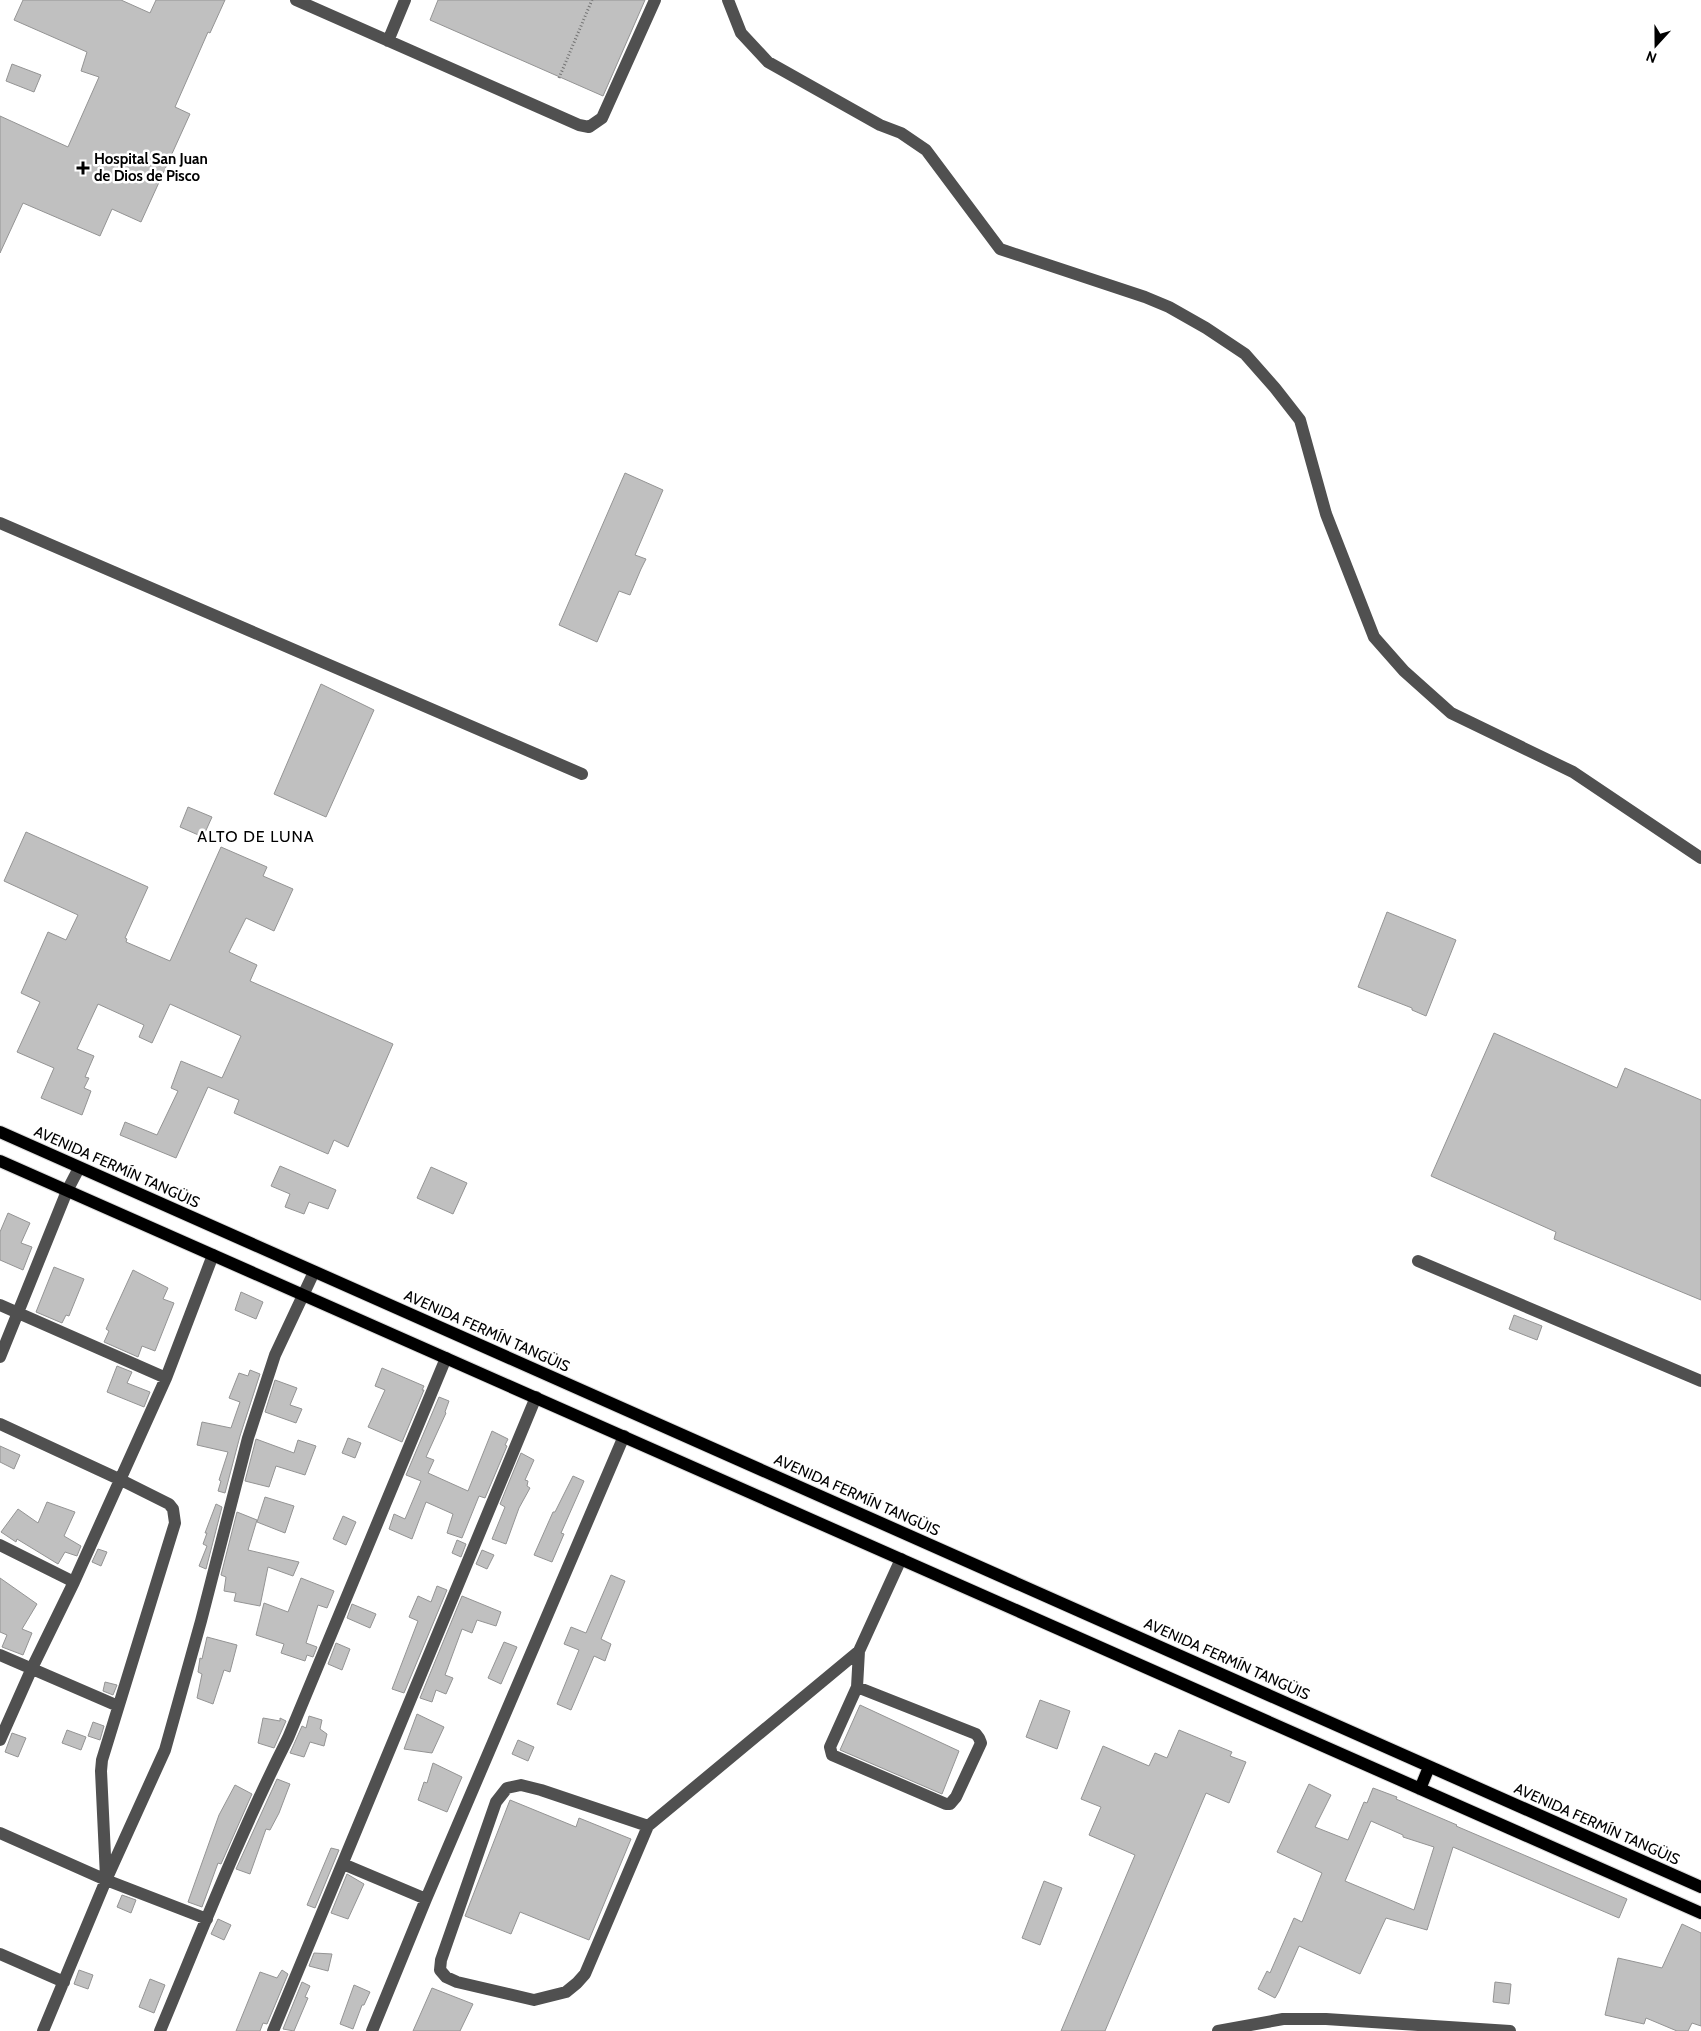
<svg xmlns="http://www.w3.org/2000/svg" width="1701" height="2031" font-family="Cabin,sans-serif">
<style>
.building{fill:#c0c0c0;stroke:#949494;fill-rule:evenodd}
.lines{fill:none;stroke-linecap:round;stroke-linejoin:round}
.major-casing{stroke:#dbdbdb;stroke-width:14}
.path{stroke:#727272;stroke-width:3;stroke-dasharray:1 2.5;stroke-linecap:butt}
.minor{stroke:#505050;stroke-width:12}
.major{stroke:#000;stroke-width:12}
.poi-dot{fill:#000;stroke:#fff;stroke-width:2}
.labels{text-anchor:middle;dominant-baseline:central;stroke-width:5;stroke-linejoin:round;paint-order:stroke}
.poi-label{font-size:15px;font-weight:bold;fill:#000;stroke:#fff;text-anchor:start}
.street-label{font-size:15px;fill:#000;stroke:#fff}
.neighbourhood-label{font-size:16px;letter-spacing:1px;fill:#000;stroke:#fff}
</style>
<rect width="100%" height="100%" fill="#fff"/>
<path class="building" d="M23,0H121L150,13L156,0H225L210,33L208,32L175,107L190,114L141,222L112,209L100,236L23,203L0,253V116L68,147L99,77L81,71L87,52L14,20Z
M438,0H645L603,96L430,20Z
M12,64L41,75L34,92L6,81Z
M625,473L663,490L635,555L646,559L641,569L630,595L619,591L597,642L559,625Z
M321,684L374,710L326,817L274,794Z
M188,807L212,817L203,837L180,827Z
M26,832L148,887L125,938L127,939L126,942L170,961L221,847L267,867L263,876L293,889L274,931L246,918L229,952L257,965L250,981L393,1044L348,1147L334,1140L328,1154L234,1113L239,1100L208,1087L176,1158L120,1135L125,1122L157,1135L178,1091L171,1088L181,1061L222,1078L241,1036L170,1004L152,1043L139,1037L144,1025L98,1004L77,1049L94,1056L85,1077L89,1078L84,1088L91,1091L82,1115L41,1098L54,1068L17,1052L40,1002L21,993L48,932L66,940L78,915L4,881Z
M1387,912L1456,940L1426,1016L1412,1010V1008L1358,987Z
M1494,1033L1617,1088L1625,1068L1701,1100V1300L1554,1239L1556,1232L1431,1176Z
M280,1166L336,1190L328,1209L309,1202L304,1214L285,1207L290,1194L271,1186Z
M431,1167L467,1183L453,1214L417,1198Z
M8,1213L30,1223L21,1243L32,1247L23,1270L0,1260V1232Z
M54,1267L84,1279L69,1316L66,1315L62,1323L36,1312Z
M133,1270L168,1288L163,1299L174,1303L155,1351L142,1346L138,1357L104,1342L109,1331L106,1329Z
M241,1292L263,1302L256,1319L235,1310Z
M1514,1315L1542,1326L1537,1340L1509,1329Z
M117,1366L132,1372L127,1383L150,1392L144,1407L107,1392Z
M382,1368L424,1386L422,1390H424L402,1442L368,1427L385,1390L375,1386Z
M250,1370L260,1374L240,1436L225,1493L218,1491L221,1481L219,1480L228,1452L197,1445L202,1422L231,1428L240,1402L229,1398L239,1373L248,1376Z
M275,1380L297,1388L290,1405L302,1409L296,1423L265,1412Z
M439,1397L449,1401L445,1412L446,1413L426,1457L434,1460L428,1473L468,1491L492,1431L508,1439L505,1445L507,1446L485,1498L479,1496L462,1538L447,1533L453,1514L426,1502L412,1539L389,1529L394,1514L405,1519L421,1481L406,1475Z
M348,1438L361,1443L355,1458L342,1453Z
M256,1439L294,1453L298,1440L316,1446L305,1475L276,1466L269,1487L245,1481Z
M0,1446L20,1455L14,1469L0,1462Z
M521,1453L534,1460L525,1480L528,1481L527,1486L530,1488L519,1508L506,1544L492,1539L505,1507L500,1504Z
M573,1476L584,1481L561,1533L564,1534L552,1562L534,1555L553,1512H555Z
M265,1497L294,1506L285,1533L257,1522Z
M47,1502L75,1512L64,1536L81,1546L77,1556L65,1552L58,1564L17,1539L16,1542L1,1532L18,1509L38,1523Z
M216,1504L222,1507L206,1569L199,1566L207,1546L203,1544L207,1533H205Z
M237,1512L257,1520L248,1550L299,1562L293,1576L268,1567L260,1606L234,1601L236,1593L224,1591L226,1577L221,1575Z
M343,1516L356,1522L346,1545L333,1539Z
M457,1540L466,1544L461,1557L452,1553Z
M98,1549L107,1552L101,1566L92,1562Z
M482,1550L494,1555L487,1569L476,1564Z
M611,1575L625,1581L601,1639L611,1644L605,1661L594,1656L571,1710L557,1704L579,1650L564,1644L571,1627L586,1633Z
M0,1578L37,1604L22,1629L32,1633L23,1655L2,1647L7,1635L0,1632Z
M301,1578L334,1591L327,1608L318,1605L306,1643L317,1647L313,1657L307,1655L305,1661L281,1653L284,1644L256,1635L264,1603L288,1612Z
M437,1586L447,1590L404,1693L392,1689L418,1621L409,1617L418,1596L431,1602Z
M462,1596L501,1612L496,1626L477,1620L472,1633L462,1629L445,1675L453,1678L446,1694L436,1690L432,1702L420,1698Z
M352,1604L376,1614L370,1628L347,1618Z
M207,1637L237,1645L230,1672L224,1670L213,1704L197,1698L202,1674L198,1672L200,1658L202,1659Z
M504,1642L517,1647L501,1684L488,1678Z
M336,1643L350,1649L342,1670L328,1664Z
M105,1682L117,1685L113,1695L103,1691Z
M1040,1700L1070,1711L1057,1749L1026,1737Z
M860,1705L959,1751L942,1794L840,1750Z
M417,1714L444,1727L432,1753L404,1749Z
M309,1716L322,1720L320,1729L327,1734L324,1746L310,1742L304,1757L290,1753L302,1726L306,1728Z
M263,1718L280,1721V1718L286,1721L274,1748L258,1743Z
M93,1722L104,1726L100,1740L88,1736Z
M67,1730L86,1737L81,1750L62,1743Z
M1179,1730L1232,1752L1230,1756L1246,1762L1229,1803L1206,1793L1105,2031H1061L1135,1855L1089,1835L1101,1807L1081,1799L1103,1746L1149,1766L1155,1753L1167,1758Z
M12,1733L26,1738L18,1757L5,1752Z
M518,1740L534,1747L528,1761L512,1754Z
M433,1763L462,1777L447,1812L418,1800L424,1782L427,1783Z
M277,1779L290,1784L279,1813L270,1830L266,1829L250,1874L236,1869Z
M1309,1784L1331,1795L1315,1827L1348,1840L1364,1802L1367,1803L1373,1788L1397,1797L1396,1799L1457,1825L1456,1826L1627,1899L1619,1918L1453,1847L1427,1930L1386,1918L1360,1974L1299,1946L1279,1991L1275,1998L1258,1989L1267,1971L1270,1973L1294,1918L1302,1922L1322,1873L1277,1852ZM1371,1821L1403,1835V1837L1434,1847L1414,1910L1345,1881Z
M235,1785L252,1794L221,1864L218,1863L202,1907L188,1902L219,1815Z
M510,1800L576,1827L579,1818L631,1839L589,1940L520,1912L511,1934L465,1916Z
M331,1848L339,1850L315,1908L307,1905Z
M347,1874L364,1884L348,1919L331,1913Z
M1044,1881L1062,1888L1040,1945L1022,1938Z
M122,1895L136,1900L131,1913L117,1907Z
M218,1919L231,1925L224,1940L211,1934Z
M1682,1924L1701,1933V2026L1692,2023L1688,2031H1677L1646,2018L1644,2024L1605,2015L1618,1958L1662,1968Z
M314,1953L332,1954L328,1971L309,1966Z
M79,1970L93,1975L88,1989L74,1984Z
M282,1970L288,1974L267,2024L263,2023L260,2031H236L260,1972L277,1978Z
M150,1979L165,1985L154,2013L139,2007Z
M302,1982L310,1986L305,1997L308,1998L294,2031L283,2029Z
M1495,1982L1511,1984L1509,2004L1493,2002Z
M354,1985L370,1992L364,2005H362L353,2029L340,2024Z
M432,1988L473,2004L460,2031H413Z"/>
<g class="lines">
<defs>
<path id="major" d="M0,1132L1701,1887
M0,1161L1701,1913
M1420,1789L1429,1767"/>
</defs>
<use href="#major" class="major-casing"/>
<path class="path" d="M559,78L592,0"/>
<path class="minor" d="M296,0L579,125L589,127L602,118L655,0
M728,0L741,33L768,62L880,125L901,133L926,150L1000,249L1145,297L1169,307L1206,328L1245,354L1275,388L1300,420L1326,514L1374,637L1404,671L1451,713L1573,772L1701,858
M388,41L405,0
M0,523L582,774
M1418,1261L1701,1381
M0,1305L166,1378
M0,1357L67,1191L79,1168
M0,1424L121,1480L169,1504L173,1509L175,1523L102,1760L101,1771L106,1877
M0,1545L74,1582L166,1378L213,1255
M0,1655L118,1706
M857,1687L830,1747L832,1755L946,1804H950L956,1797L981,1743L979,1738L976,1734L857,1687L859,1651
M0,1740L32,1668L74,1582
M648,1826L541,1790L521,1785L507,1788L496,1802L441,1960L440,1970L446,1977L457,1982L534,2000L566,1992L577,1983L585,1974L648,1826L859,1651L901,1559
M0,1833L106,1880L207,1919
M343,1864L426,1899
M0,1954L64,1982
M43,2031L106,1880L165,1750L201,1621L248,1438L275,1355L314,1272
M160,2031C201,1933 240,1833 288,1738L446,1358
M273,2031L536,1397
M372,2031L426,1899L624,1436
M1218,2031L1283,2019H1326L1510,2031"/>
<use href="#major" class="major"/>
</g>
<path class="poi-dot" d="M80.5 160.5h5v5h5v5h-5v5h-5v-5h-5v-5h5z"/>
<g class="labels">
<g class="poi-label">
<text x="94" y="159">Hospital San Juan<tspan x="94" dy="17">de Dios de Pisco</tspan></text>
</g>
<g class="street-label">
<text transform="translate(117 1167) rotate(24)">AVENIDA FERMÍN TANGÜIS</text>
<text transform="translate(487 1331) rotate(24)">AVENIDA FERMÍN TANGÜIS</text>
<text transform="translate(857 1495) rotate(24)">AVENIDA FERMÍN TANGÜIS</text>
<text transform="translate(1227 1659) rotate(24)">AVENIDA FERMÍN TANGÜIS</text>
<text transform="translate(1597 1824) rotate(24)">AVENIDA FERMÍN TANGÜIS</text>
</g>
<g class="neighbourhood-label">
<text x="256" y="836">ALTO DE LUNA</text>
</g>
</g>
<g transform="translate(1656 45) rotate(201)" stroke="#ffffff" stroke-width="4" paint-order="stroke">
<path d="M0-4L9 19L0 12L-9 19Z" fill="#000000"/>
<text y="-8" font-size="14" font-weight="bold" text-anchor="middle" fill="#000000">N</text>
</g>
</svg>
